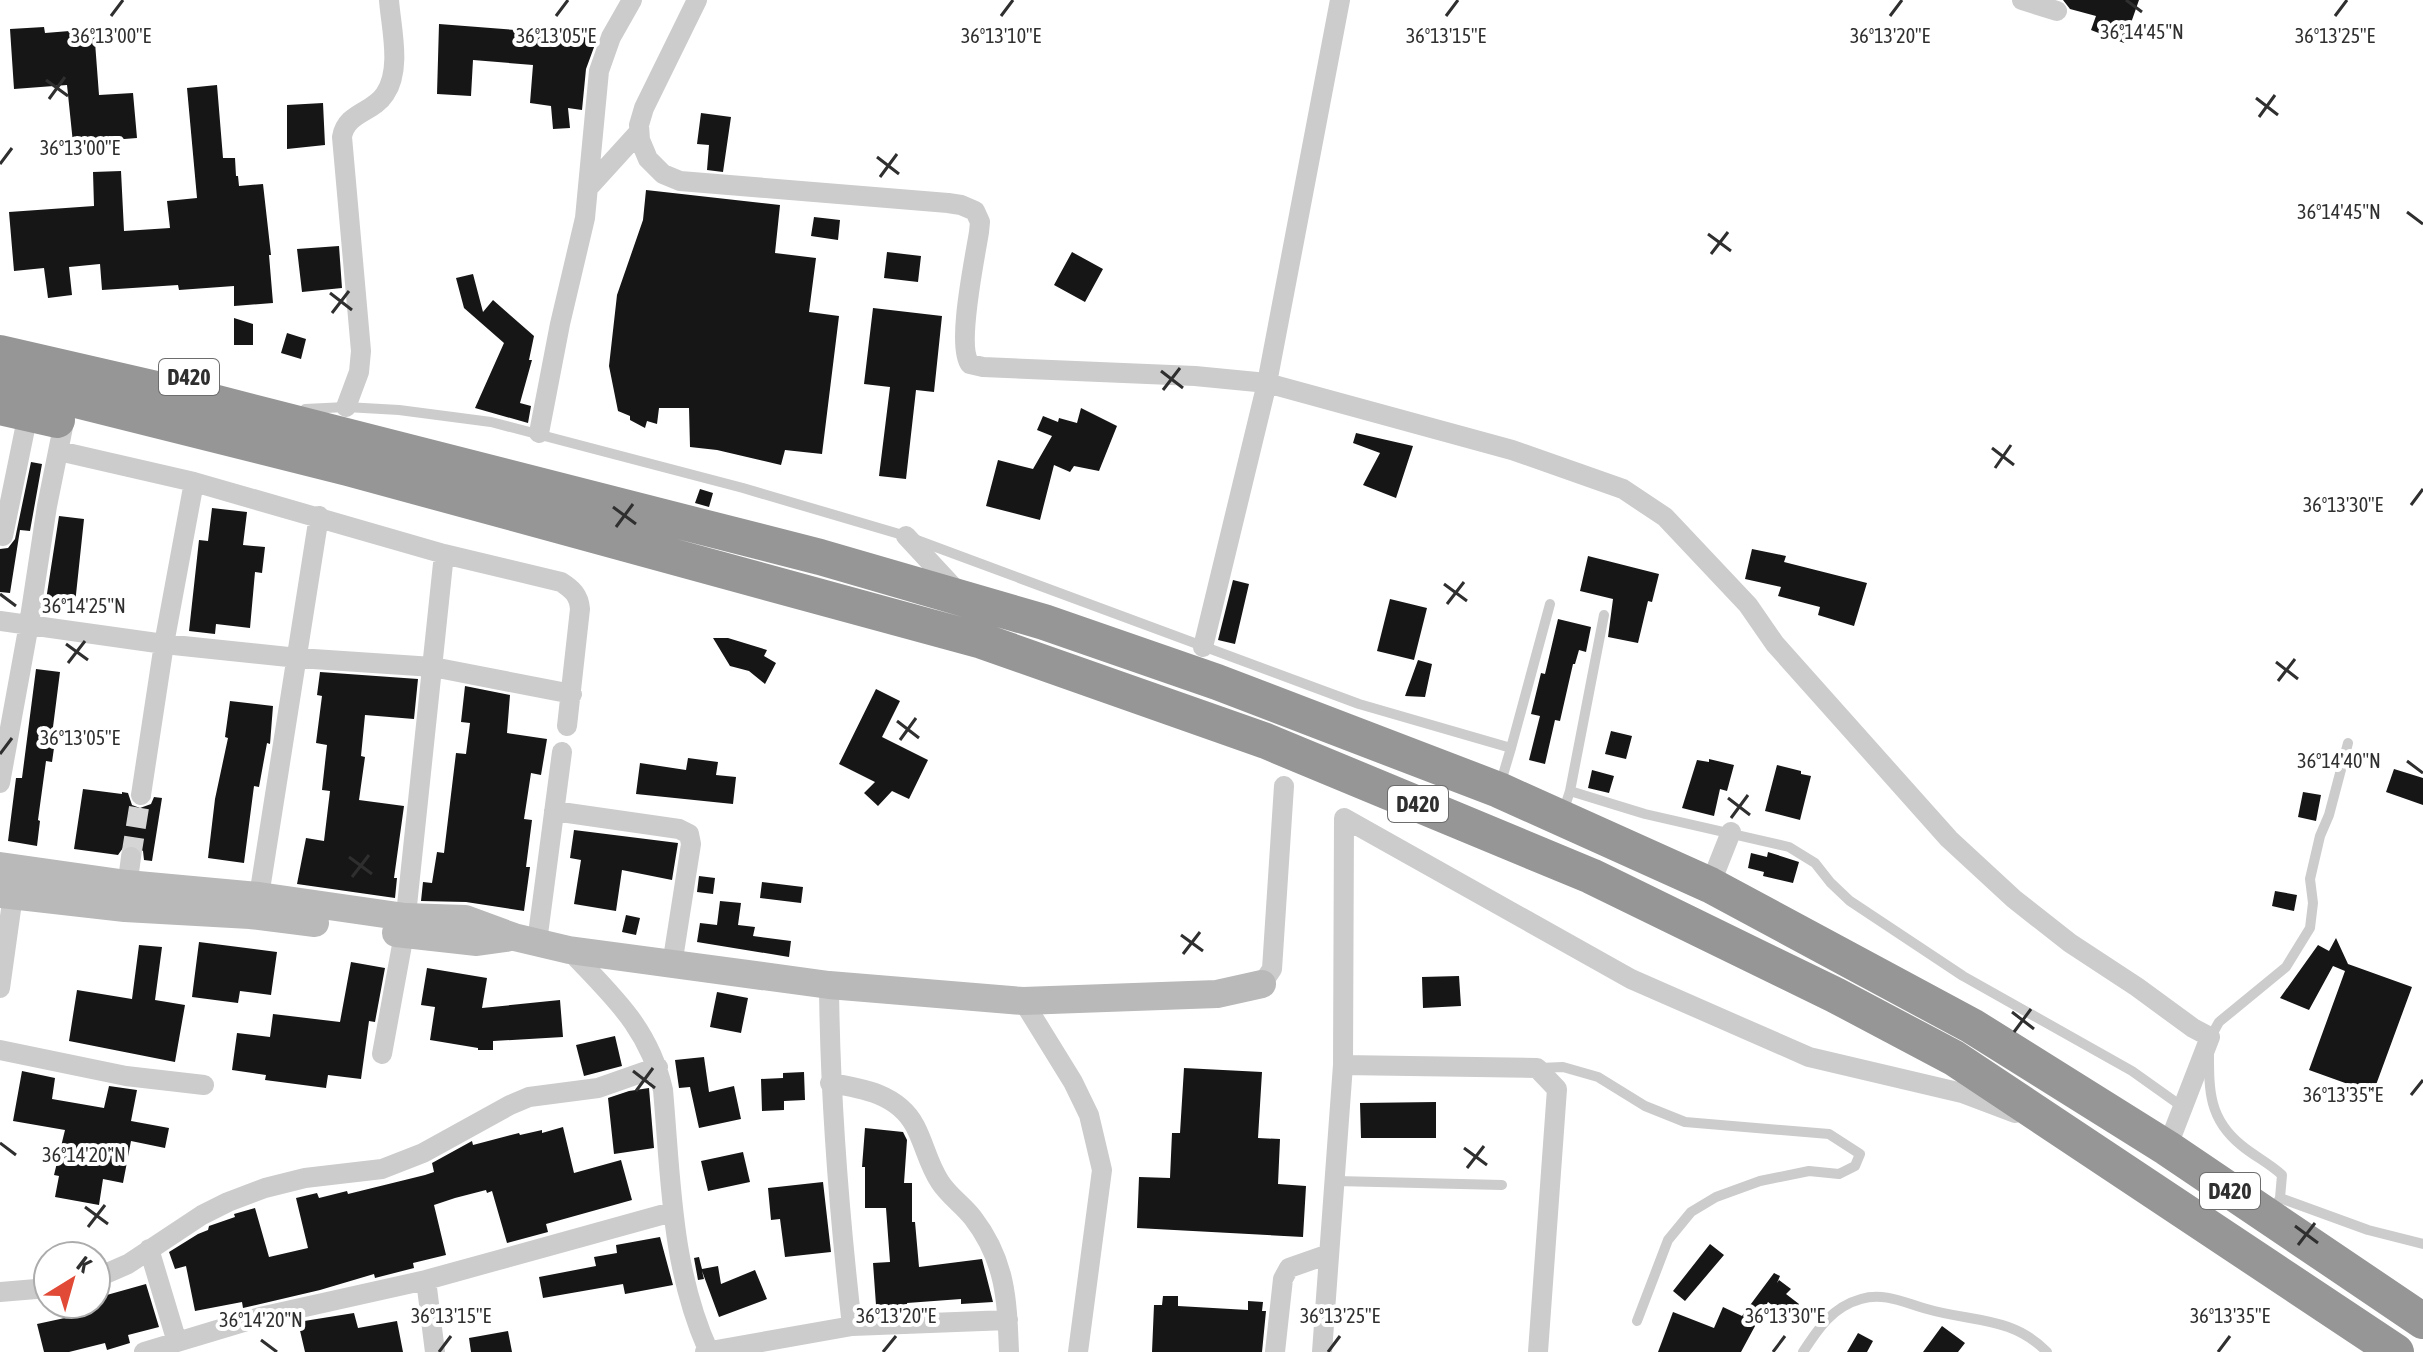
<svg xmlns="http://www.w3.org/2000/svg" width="2423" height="1352" font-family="'Asap Condensed',sans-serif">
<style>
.building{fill:#161616}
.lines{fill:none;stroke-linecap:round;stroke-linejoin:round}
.street-tunnel{stroke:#d5d5d5;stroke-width:20;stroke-dasharray:20 10;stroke-linecap:butt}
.lane{stroke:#ccc;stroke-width:10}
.street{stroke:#ccc;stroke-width:20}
.secondary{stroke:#b9b9b9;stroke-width:28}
.highway{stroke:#969696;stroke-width:36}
.ticks{fill:none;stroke:#2f2f2f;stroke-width:3}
.labels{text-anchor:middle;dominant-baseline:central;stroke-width:8;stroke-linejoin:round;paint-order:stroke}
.shield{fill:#fff;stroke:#6d6d6d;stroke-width:2}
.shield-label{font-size:22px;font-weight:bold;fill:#2f2f2f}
.ticks-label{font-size:20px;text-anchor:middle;fill:#2f2f2f;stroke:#fff;stroke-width:8;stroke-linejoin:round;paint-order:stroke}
</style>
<rect width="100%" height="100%" fill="#fff"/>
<path class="building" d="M2063,0H2139L2124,43L2091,30L2096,16L2070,9Z
M439,24L516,30L517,28L597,39L586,69L582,110L568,108L570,128L553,129L551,106L530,103L533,65L473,60L471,96L437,94Z
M44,27L45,33L94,29L99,95L133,93L137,138L73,143L67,85L14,89L10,29Z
M217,85L223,158H235L236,176H238L239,186L263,184L271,255H269L273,303L234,306V286L179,290L178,285L102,290L100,264L69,267L72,295L48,298L44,268L14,271L9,212L94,206L93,172L121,171L124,231L170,228L167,201L197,198L187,88Z
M323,103L325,145L287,149V105Z
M701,113L731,117L723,172L707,170L709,145L697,144Z
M646,190L780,205L775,253L816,258L809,312L839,316L822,454L785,450L781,465L717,450L690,447L689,408H659L657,424L647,421L645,428L630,420V416L618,411L609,366L617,295L643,220Z
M814,217L840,220L838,240L811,236Z
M339,246L342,288L302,292L297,249Z
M887,252L921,256L918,282L884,278Z
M1072,252L1103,269L1085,302L1054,285Z
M473,274L483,312L493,300L534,336L529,360H532L520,403L531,406L528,423L475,408L504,343L464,308L456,278Z
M873,308L942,316L934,392L916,390L906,479L879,476L890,387L864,384Z
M234,318L253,324V345H234Z
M287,333L306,339L301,359L281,353Z
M1081,408L1117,426L1099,471L1074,466L1070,472L1054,465L1040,520L986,506L998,460L1033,469L1052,436L1037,430L1043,416L1058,422L1059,418L1077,423Z
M1356,433L1413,446L1396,498L1363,485L1380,453L1353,443Z
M31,462L42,464L30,531L20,530L10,593L0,592V549L8,548L15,539Z
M700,489L713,493L709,507L695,503Z
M212,508L247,512L243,545L265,547L262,573L255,572L250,628L216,624L215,634L189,631L199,540L208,541Z
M59,516L84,519L75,604L46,600Z
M1752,549L1786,556L1784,562L1867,583L1854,626L1818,615L1820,607L1778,596L1781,587L1745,579Z
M1588,556L1659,574L1652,602L1648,601L1638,643L1608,637L1613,599L1580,591Z
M1233,580L1249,584L1235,644L1218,640Z
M1390,599L1427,608L1414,660L1377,651Z
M1558,619L1591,627L1586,652L1579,650L1575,664H1573L1560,721L1555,720L1545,764L1529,760L1540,716L1531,714L1541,673L1545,674Z
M713,638H728L767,650L764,656L776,663L765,684L749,671L730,666Z
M1418,660L1432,664L1425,697L1405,696Z
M36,669L60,672L53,727H57L52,762L46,761L38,820L40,821L37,846L8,841L16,778H22Z
M320,672L418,679L414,719L365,715L361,756L365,757L359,800L404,806L394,878H397L395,898L297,884L306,838L324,841L330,791L322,790L327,745L316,743L322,696L317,695Z
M465,686L510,695L507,733L547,739L541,775L531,773L524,819L532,820L526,867H530L524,911L466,902L421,901L423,882L432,883L437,852L444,853L456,753L466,754L470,723L461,722Z
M876,689L900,701L882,737L928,760L909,799L892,791L878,806L864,793L875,782L839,764Z
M230,701L273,706L270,744L267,743L259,787L254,786L244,863L208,858L215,799L228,738L225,737Z
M1611,731L1632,736L1626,759L1605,754Z
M688,758L718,762L716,775L736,777L733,804L636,794L640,763L686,770Z
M1709,759L1734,765L1727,791L1720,789L1714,816L1682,808L1697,760L1709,762Z
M1777,765L1801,771V774L1811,776L1800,820L1765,811Z
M2394,769L2423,778V805L2386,792Z
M1592,770L1614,776L1609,793L1588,788Z
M83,789L122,794V792L128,793L132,805L140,808L151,804L154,797L162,798L152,861L144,860L143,851L133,844L125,845L118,855L74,849Z
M2303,792L2321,795L2316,821L2298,817Z
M574,830L678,843L672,880L622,870L616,911L574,904L581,860L570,858Z
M1768,852L1799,862L1793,883L1763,876L1764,872L1748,868L1751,853L1767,857Z
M699,876L715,878L713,894L697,892Z
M762,882L803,887L801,903L760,898Z
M2275,891L2297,895L2294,911L2272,906Z
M720,901L741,903L738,925L755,927L753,936L791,941L789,957L697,942L700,923L717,925Z
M626,915L640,918L636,935L622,932Z
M2336,938L2348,964L2412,987L2373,1093L2309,1070L2345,971L2333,966L2309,1010L2280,998L2318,945L2329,951Z
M199,942L277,952L271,995L240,991L238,1003L192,997Z
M139,945L162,947L155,1000L185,1005L175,1062L69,1041L77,990L132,999Z
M351,962L385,968L375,1022L369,1021L361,1079L328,1075L326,1088L265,1080L266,1075L232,1070L237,1033L270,1037L273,1014L340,1022Z
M427,968L487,978L482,1008L560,1000L563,1037L493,1041V1050H478V1048L430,1040L435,1007L421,1005Z
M1459,976L1461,1006L1423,1008L1422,977Z
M717,992L748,998L741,1033L710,1027Z
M615,1036L622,1066L584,1076L576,1045Z
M704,1057L709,1092L734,1086L741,1119L699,1128L690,1087L679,1088L675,1060Z
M1184,1068L1262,1072L1258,1138L1280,1139L1278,1184L1306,1186L1303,1237L1137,1228L1139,1177L1170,1178L1172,1133H1180Z
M22,1071L55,1078L52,1099L104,1108L109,1086L137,1090L131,1121L169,1128L165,1148L131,1141L123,1183L103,1179L99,1205L55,1197L59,1176L54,1175L65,1130L13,1121Z
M804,1072L805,1100L784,1101V1110L762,1111L761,1079L783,1078V1073Z
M649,1088L654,1148L614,1154L608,1098L629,1091Z
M1436,1102V1138H1361L1360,1103Z
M563,1127L574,1173L621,1160L632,1200L546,1224L548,1232L507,1243L492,1191L487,1193L486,1190L455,1198L434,1205L446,1255L413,1263L414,1268L375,1278L374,1274L320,1290L243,1308L242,1302L195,1311L186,1266L175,1269L169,1252L198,1234L208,1230L209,1226L235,1217L234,1214L255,1208L269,1257L308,1248L296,1198L317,1193L319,1198L347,1191L348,1194L425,1175L434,1172L432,1163L472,1141L473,1145L519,1133L520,1135L542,1130V1133Z
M865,1128L903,1132L907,1140L904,1183H912V1222H915L919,1267L982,1259L993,1302L961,1304V1299L907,1303L908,1311L885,1312L884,1305H876L873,1263L890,1262L886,1208H865V1167H862Z
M743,1152L750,1182L708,1191L701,1161Z
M823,1182L831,1252L785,1257L780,1219L771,1220L768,1188Z
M660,1237L673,1285L625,1294L623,1284L543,1298L539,1277L596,1266L594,1257L617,1253L616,1245Z
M1710,1244L1724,1255L1685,1301L1673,1291Z
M699,1257L702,1269L718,1266L721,1284L755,1270L767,1299L719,1317L702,1271L704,1279L698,1280L694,1258Z
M1774,1273L1780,1276L1777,1283L1779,1280L1791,1289L1786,1294L1799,1304L1789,1318L1768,1302L1741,1352H1658L1673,1312L1714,1328L1723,1307L1742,1316Z
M146,1284L159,1327L128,1335L130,1343L107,1350L105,1343L69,1352H44L37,1324L74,1316L71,1304H96V1298Z
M1163,1296H1178V1306L1248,1310V1301L1263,1302L1262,1311H1266L1262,1352H1152L1154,1305H1162Z
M354,1313L358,1328L397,1321L403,1352H305L298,1322Z
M1942,1326L1965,1343L1958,1352H1923Z
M508,1331L512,1352H471L469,1338Z
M1858,1333L1873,1341L1867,1352H1847Z"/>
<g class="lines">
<path class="street-tunnel" d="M131,857L141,795"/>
<path class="lane" d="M305,409L346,407L399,410L491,422L743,488L906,536L1359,704L1511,748L1500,785
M1511,748L1550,604
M1570,791L1604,615
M1563,812L1570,791L1645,814L1789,847L1815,863L1830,882L1850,901L1963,976L2132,1071L2184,1108
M2210,1038L2219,1022L2286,967L2310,928L2313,903L2310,879L2320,836L2329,815L2348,743
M2209,1054C2209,1091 2209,1119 2241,1145C2254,1156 2269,1163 2282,1175L2280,1198L2272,1213
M1539,1068L1563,1067L1598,1077L1645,1106L1685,1122L1829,1134L1860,1154L1855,1166L1839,1174L1809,1171L1760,1181L1716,1197L1691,1212L1668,1240L1637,1321
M1336,1181L1502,1185
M2280,1198L2368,1230L2423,1244
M1803,1352C1818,1329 1832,1307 1861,1299C1884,1292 1905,1303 1927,1309C1971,1322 2012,1316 2047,1352"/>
<path class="street" d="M697,0L644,108L639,125L640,140L648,159L663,174L680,181L948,203L961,205L975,211L980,222L979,232C975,258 956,346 970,364L983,367L1195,376L1267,383L1512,450L1623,489L1665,517L1748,605L1775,644L1949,839L2014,899L2070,943L2137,987L2193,1028L2210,1037L2167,1148
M2022,0L2057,11
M589,187L639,132
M346,407L359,372L361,351L342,137C346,112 373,113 385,94C402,69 391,28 389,0
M539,433L560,324L585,218L599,71L611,37L632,0
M59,451L194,482L444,554L561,582C572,589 579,595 580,609L567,726
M3,536L28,414
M906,536L957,591
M0,621L164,644L298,658L433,667L572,694
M1203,647L1267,383L1340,0
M0,783L29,624L47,506L64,422
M141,795L164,644L194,482
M554,811L679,829L689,834L691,844L672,965
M1710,885L1731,832
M126,896L131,857
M259,896L319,516
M537,942L562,752
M569,950C612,996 649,1027 663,1090C671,1180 671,1269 709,1352
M1262,984L1272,969L1284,786
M829,985C830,1100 839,1212 852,1326
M0,988L13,895
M1023,1001L1073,1082L1089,1115L1102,1170L1078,1352
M0,1050L126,1076L204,1085
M382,1054L404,934L444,554
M1343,1065L1537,1068L1557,1089L1538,1352
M830,1083C862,1088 898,1094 915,1126C925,1145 928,1164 940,1182C949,1196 963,1205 973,1218C1006,1261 1007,1300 1009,1352
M149,1249L177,1342
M96,1278L128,1264L202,1215L228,1202L265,1188L305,1178L382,1169L423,1153L510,1105L529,1097L598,1088L658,1067
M426,1280L435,1352
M0,1292L48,1288
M144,1352L260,1317L426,1280L672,1212
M705,1352L852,1326L1008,1320
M1275,1352L1283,1279L1289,1268L1329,1254
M1322,1352L1343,1065L1344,818L1631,979L1809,1057L1962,1093L2015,1113"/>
<path class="secondary" d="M0,866L127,884L259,896L405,917L465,919L514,937L569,950L829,985L1023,1001L1217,994L1262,984
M0,894L125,908L250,915L315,923
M396,933L477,942L506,938"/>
<path class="highway" d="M0,353L213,402L820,557L1044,622L1217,682L1499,790L1710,885L1972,1026L2167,1148L2423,1321
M0,381L348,468L982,641L1266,741L1591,876L1835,995L1954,1058L2396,1352
M0,407L57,420"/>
</g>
<path class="ticks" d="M2126,0L2142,12M111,16L123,0M556,16L568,0M1001,16L1013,0M1446,16L1458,0M1890,16L1902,0M2335,16L2347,0M46,80L68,96M2256,98L2278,115M49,99L65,77M2259,117L2275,95M877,157L899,174M0,164L12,148M880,177L897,154M2407,212L2423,224M1708,234L1731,251M1711,254L1728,232M330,293L352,310M332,313L349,291M1161,371L1183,388M1163,390L1180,368M1992,448L2014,465M1995,468L2011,445M2411,505L2423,489M613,507L636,524M616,527L633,504M1444,584L1467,601M0,594L16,606M1447,604L1464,582M66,644L88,660M2276,662L2298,679M68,663L85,641M2278,681L2295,659M897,721L919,738M900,740L916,718M0,754L12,738M2407,761L2423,773M1728,798L1750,815M1731,818L1748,795M349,857L372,874M352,877L369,855M1181,935L1203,951M1183,954L1200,932M2012,1012L2034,1029M2014,1032L2031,1009M633,1071L655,1088M636,1091L653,1068M2411,1095L2423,1080M0,1143L16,1155M1464,1148L1487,1165M1467,1168L1484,1146M85,1207L108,1224M2295,1226L2318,1243M88,1227L105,1205M2298,1245L2315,1223M261,1340L277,1352M439,1352L451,1336M883,1352L896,1336M1328,1352L1340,1336M1773,1352L1785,1336M2218,1352L2230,1336"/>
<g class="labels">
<g class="shield">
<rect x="159" y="359" width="60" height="36" rx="6"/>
<rect x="1388" y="786" width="60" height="36" rx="6"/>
<rect x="2200" y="1173" width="60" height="36" rx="6"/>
</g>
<g class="shield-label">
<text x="189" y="377">D420</text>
<text x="1418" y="804">D420</text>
<text x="2230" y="1191">D420</text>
</g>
</g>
<g class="ticks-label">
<text x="2142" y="39">36°14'45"N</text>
<text x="111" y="43">36°13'00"E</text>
<text x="556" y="43">36°13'05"E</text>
<text x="1001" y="43">36°13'10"E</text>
<text x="1446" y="43">36°13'15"E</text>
<text x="1890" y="43">36°13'20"E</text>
<text x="2335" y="43">36°13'25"E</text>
<text x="80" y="155">36°13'00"E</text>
<text x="2339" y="219">36°14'45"N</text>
<text x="2343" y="512">36°13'30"E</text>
<text x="84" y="613">36°14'25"N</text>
<text x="80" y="745">36°13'05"E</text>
<text x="2339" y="768">36°14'40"N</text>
<text x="2343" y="1102">36°13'35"E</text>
<text x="84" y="1162">36°14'20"N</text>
<text x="451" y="1323">36°13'15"E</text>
<text x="896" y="1323">36°13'20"E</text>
<text x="1340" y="1323">36°13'25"E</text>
<text x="1785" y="1323">36°13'30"E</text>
<text x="2230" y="1323">36°13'35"E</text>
<text x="261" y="1327">36°14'20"N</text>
</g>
<g transform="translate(72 1280) rotate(37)"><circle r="38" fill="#ffffff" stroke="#acacac" stroke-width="2"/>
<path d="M0-6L14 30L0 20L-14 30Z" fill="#e14a36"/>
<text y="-12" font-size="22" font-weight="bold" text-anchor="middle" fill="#2f2f2f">K</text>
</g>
</svg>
